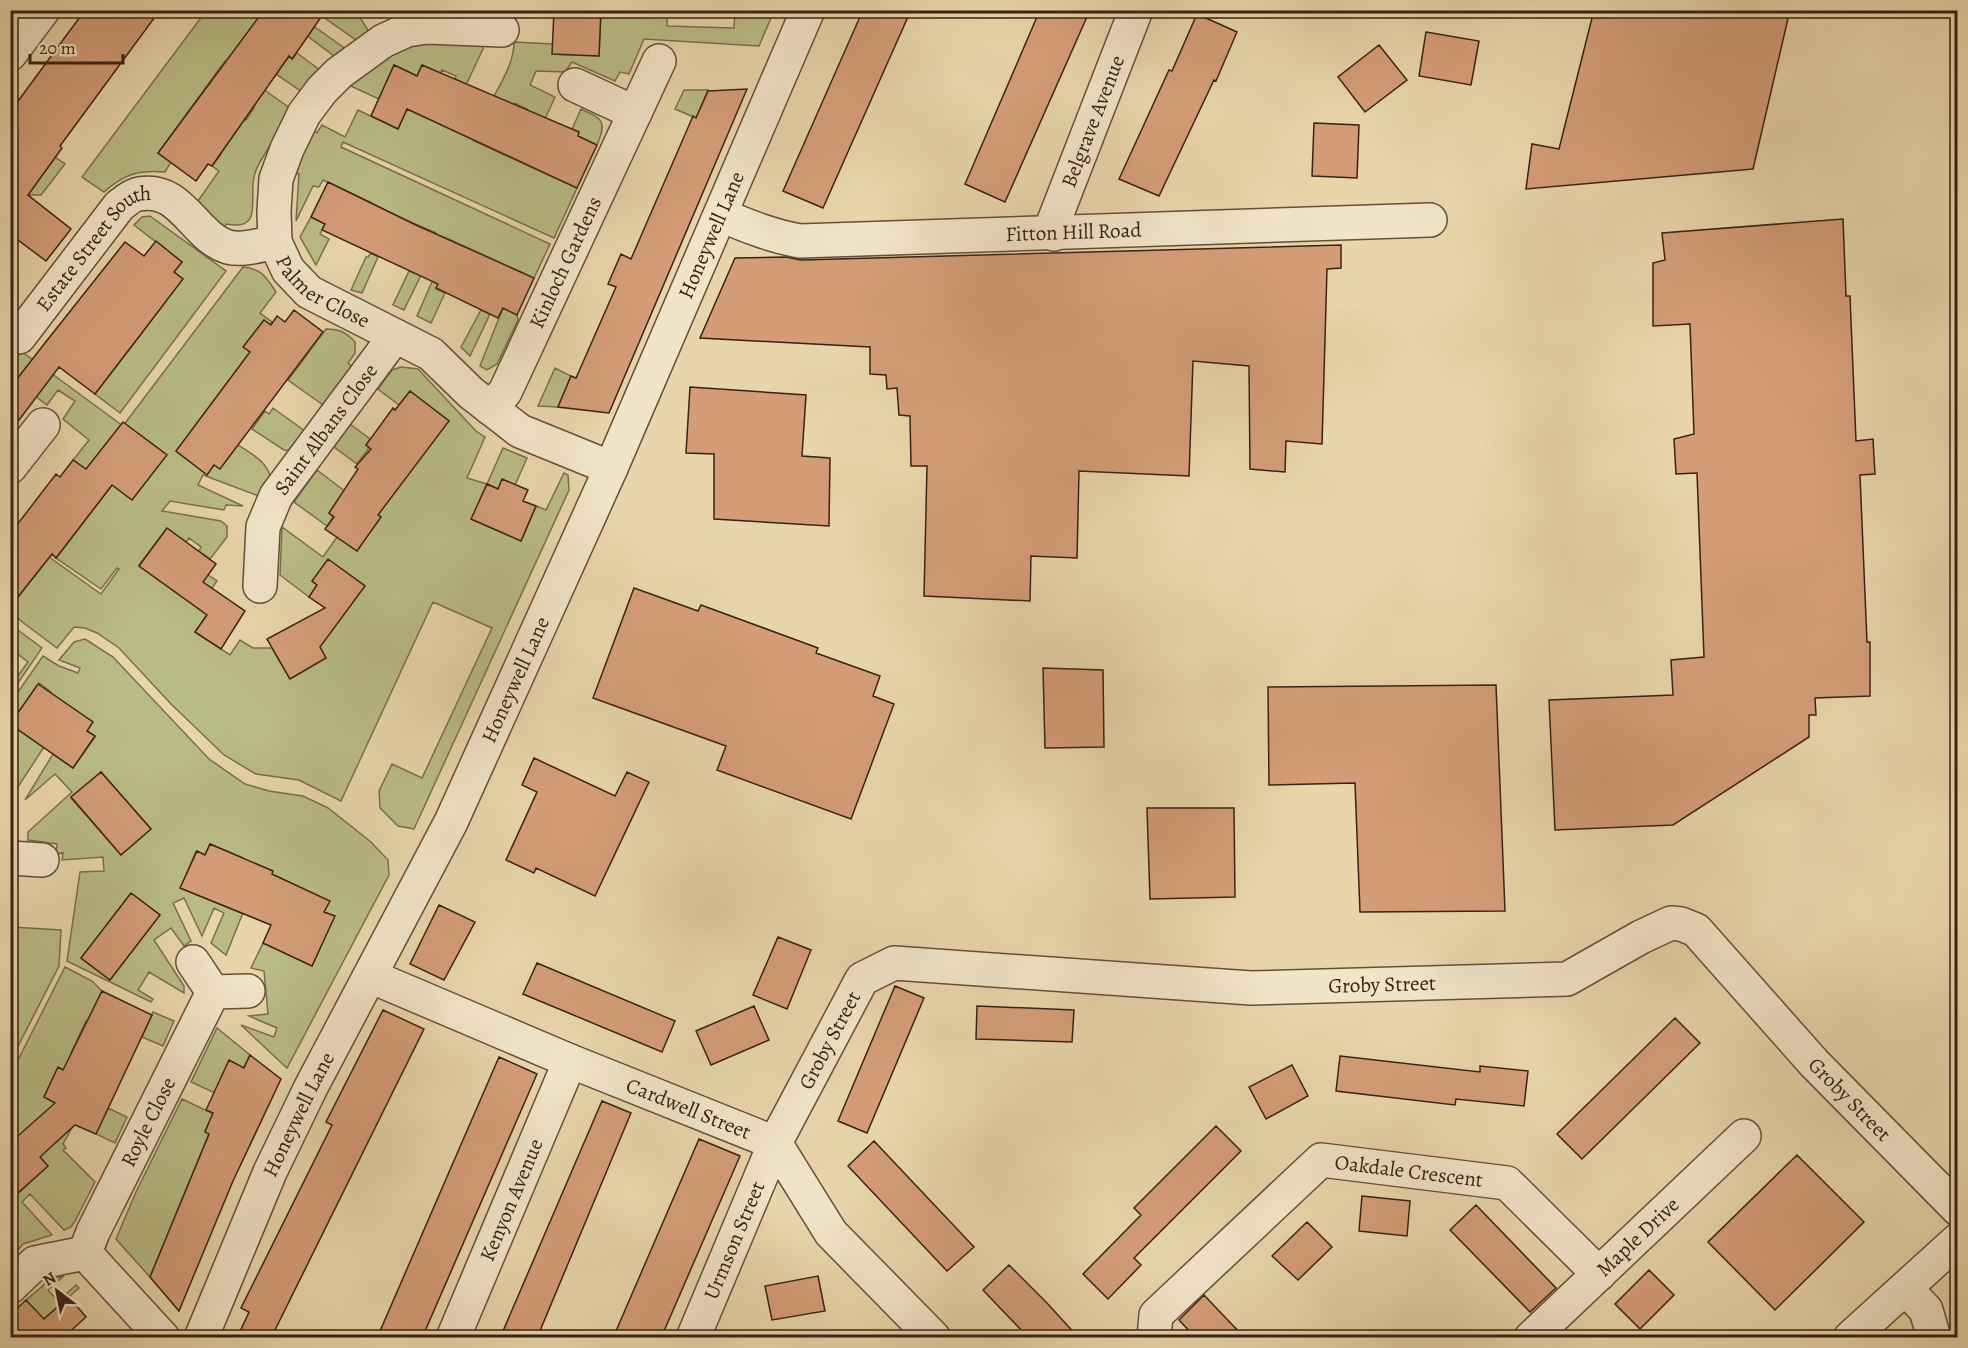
<svg xmlns="http://www.w3.org/2000/svg" width="1968" height="1348" font-family="Alegreya,serif">
<style>
.green{fill:#babc86;stroke:#7a6e4e;stroke-width:1.5;fill-rule:evenodd}
.building{fill:#d49d78;stroke:#3a2115;stroke-width:1.5}
.lines{fill:none;stroke-linecap:round;stroke-linejoin:round}
.minor-casing{stroke:#664e3a;stroke-width:36}
.tertiary-casing{stroke:#664e3a;stroke-width:36}
.minor{stroke:#f1e4c8;stroke-width:33}
.tertiary{stroke:#f1e4c8;stroke-width:33}
.labels{text-anchor:middle;dominant-baseline:central;stroke-width:5;stroke-linejoin:round;paint-order:stroke}
.street-label{font-size:21px;fill:#3a2115;stroke:#f1e4c8}
</style>
<rect width="100%" height="100%" fill="#e9d5ab"/>
<filter id="stains"><feTurbulence type="fractalNoise" baseFrequency=".00333" numOctaves="4"/><feColorMatrix values="0 0 0 0 .2 0 0 0 0 .09 0 0 0 0 .02 0 0 0 .5 -.17"/></filter>
<radialGradient id="worn" r=".72"><stop offset=".6" stop-color="#630" stop-opacity="0"/><stop offset="1" stop-color="#630" stop-opacity=".3"/></radialGradient>
<path class="green" d="M206,11H264L254,82L225,61L158,153L171,162L165,172C138,170 124,174 104,192L82,177Z
M321,11L325,12L326,11H356L371,35L359,42L319,14Z
M601,11H661L667,15V26L734,28L735,11H774L759,46L644,39L629,74L620,72L615,81L572,62L565,72L536,71L530,85L555,97L544,121L526,113L527,109L514,103L512,107L493,98C502,81 514,62 514,42L553,44V54L599,56Z
M312,25L343,47L348,52L338,59L305,34Z
M482,41L483,49L466,85L455,80L456,76L442,70L440,74L422,65L417,76L394,65L379,99L344,83L411,43Z
M297,53L324,73L305,94L276,74L289,56L292,59Z
M263,89L294,111L279,143H271C266,153 258,163 255,173C247,195 266,232 226,224L224,229L211,218L198,201L219,171L212,166L221,154L218,151L242,118L246,120L254,108L251,106Z
M684,90H708L696,118L675,109Z
M407,109L487,113L474,141L577,188L554,238L343,142L341,147L550,244L534,278L444,237L428,268L425,267L404,310L393,305L409,271L417,274L436,233L397,216L357,238L372,203L323,180L319,187L313,186L296,221L299,174L293,173L310,129L317,133L322,125L345,137L358,110L398,129Z
M581,109C603,119 607,121 597,145L578,136L579,132L572,129Z
M55,157L65,164L41,195H28Z
M150,216L226,271L120,413L95,394L163,305L174,272L182,262L134,225L142,217Z
M311,217L325,224L320,234L329,239L316,265L300,237Z
M371,253L378,257L362,293L351,290L366,257H368Z
M243,267C261,268 267,278 276,292L260,313L272,322L270,325L264,320L244,346L250,352L176,451L207,474L232,441C245,450 273,463 270,482C269,486 265,492 263,495H256L203,475L198,485L243,506L226,505L224,510L170,501L162,511L221,521L227,526V537L210,559L199,551L201,547L189,538L186,542L167,528L139,565L208,575L217,581L205,598L214,604L195,632L230,655L240,640L253,648H272L290,679L326,658L311,632L340,619L365,586L333,563L326,572L312,581L317,585L309,597L280,575L282,527L323,557L337,537L357,551L381,517L361,503L449,421L410,391L399,405L378,389L392,370L401,367L418,369L476,431L485,437L467,478L487,484L503,448L527,458L515,485L498,489L487,484L472,519L521,541L536,506L546,510L564,473L568,475L569,490L414,829L398,826L380,808L379,791L392,764L422,778L492,628L433,602L341,801L299,780L256,774L224,755L171,704L119,648L97,633L85,628L74,627L57,648L21,621L11,610V598L15,601L49,557L101,594L119,569L117,568L101,589L56,558L110,488L73,460L89,440L63,419L75,401L58,390L47,405L11,378L10,343L123,426ZM128,426L166,455L116,441Z
M435,275L441,278L436,289L445,293L431,323L417,316Z
M503,308L517,315L518,320L497,364L487,370L480,366Z
M481,310L490,314L470,356L461,347Z
M326,329C339,329 346,332 355,342V353L348,363L355,369L326,407L288,380Z
M555,368L571,376L558,407L538,406Z
M273,408L306,432L292,451L284,450L252,429L265,411L269,414Z
M350,424L370,439L366,445L369,448L357,464L334,447Z
M317,470L350,495C340,500 335,504 329,513L333,517L327,526L294,502Z
M11,625L42,648L11,693V683L12,684L28,662L11,649Z
M85,639L113,657L209,759L245,784L269,791L303,796L328,808L371,842L388,860L389,875L287,1068L241,1025L274,1037L277,1028L249,1016L268,1014L264,971L251,968L263,943L312,966L334,917L324,912L329,901L301,888L295,900L241,857L210,844L205,855L196,851L181,887L243,913L226,955L211,943L224,913L214,908L202,936L184,898L173,903L191,941L184,946L171,928L154,940L184,986V993L149,972L138,990L153,999L151,1002L67,961L80,872L104,871L103,857L62,860L63,853L56,854L57,844L28,840V832L72,792L55,774L25,800L53,754L73,768L95,737L45,700L51,692L39,683L11,724V702L43,656L59,666L78,673L80,668L59,660L74,642ZM101,772L151,829L121,855L71,798ZM131,893L160,915L110,980L81,958Z
M11,724L44,747L16,790L14,787L11,789Z
M11,927L61,930L59,966L11,1060Z
M65,967L92,981L102,991L94,1007L99,1026L86,1021L71,1053L72,1074L58,1067L44,1097L59,1104L74,1124L63,1144L66,1148L63,1150L95,1182L75,1221L71,1227L64,1230L30,1194L22,1202L52,1235L23,1244L11,1258V1200L48,1166L40,1157L11,1143V1064L15,1066Z
M153,1012L174,1021L163,1046L142,1037Z
M217,1028L250,1055L228,1099L191,1082Z
M182,1099L218,1116L209,1122L205,1131L209,1134L150,1277L116,1239L136,1192Z
M108,1108L127,1117L115,1143L96,1134Z
M64,1276L48,1290L58,1301L76,1285L79,1288L45,1318L39,1337L26,1300L51,1279Z"/>
<path class="building" d="M85,10H160L60,146L62,148L28,195L71,229L46,261L10,234V112Z
M264,10H326L292,59L289,56L212,166L208,164L196,181L158,153Z
M554,10H601L599,56L552,54Z
M863,10H911L823,208L783,191Z
M1040,10H1090L1005,202L965,184Z
M1594,10H1790L1753,169L1526,189L1532,144L1559,149Z
M1197,14L1237,32L1216,81L1214,80L1159,196L1119,179L1169,70L1172,71Z
M1426,32L1479,41L1471,85L1419,76Z
M1379,45L1407,80L1365,112L1338,77Z
M394,65L417,76L422,65L579,132L578,136L597,145L577,188L407,109L398,129L371,116Z
M747,89L609,413L558,407L571,376L576,378L616,287L608,284L621,254L631,259L693,116L696,118L708,91Z
M1314,123L1359,125L1357,178L1312,176Z
M328,182L416,225L534,278L517,315L503,308L498,318L436,288L438,284L322,230L325,224L311,217Z
M1843,219L1846,296H1850L1856,441L1873,439L1875,474L1860,475L1867,642H1870V696L1815,698L1816,715H1809V737L1673,825L1555,830L1549,700L1673,695L1671,660L1704,657L1697,473L1676,474L1674,439L1694,434L1690,324L1653,326V263L1665,260L1662,233Z
M156,241L182,262L174,272L183,279L138,338L95,394L59,367L10,432V388L41,348L125,242L144,256Z
M1341,245V268L1327,269L1322,444L1286,441L1285,472L1250,469L1249,366L1193,361L1189,476L1079,471L1077,558L1031,556L1030,601L924,596L927,466H911L910,416L899,415L897,388L887,389L886,375L870,374V347L700,338L735,258L786,257L801,260Z
M294,310L323,332L220,469L214,465L207,475L176,451L250,352L243,347L264,320L271,325L277,316L285,322Z
M690,387L806,395L802,456L830,458L829,526L714,519V454L686,453Z
M410,391L449,421L378,515L381,517L357,551L325,529L334,517L329,513L358,469L355,467L371,449L366,445L393,408L395,410Z
M123,422L167,455L132,500L112,485L56,558L52,554L10,607V534L56,474L60,477L73,460L86,469Z
M502,479L528,490L523,501L536,506L521,541L471,519L487,484L498,489Z
M167,528L216,564L203,582L245,611L221,649L195,632L207,615L139,566Z
M328,559L365,586L320,647L326,658L290,679L267,639L325,608L309,597L317,585L312,581Z
M634,588L698,611L701,605L818,648L816,653L880,676L873,696L894,704L851,819L717,770L726,746L593,698Z
M1043,668L1103,670L1104,747L1045,748Z
M38,684L93,722L87,731L95,736L73,768L10,724Z
M1496,685L1505,911L1360,912L1355,783L1269,785L1268,687Z
M534,758L615,796L627,772L649,782L595,896L536,868L534,873L506,860L537,792L522,785Z
M101,772L151,829L121,855L71,797Z
M1147,808H1234L1235,897L1150,899Z
M210,844L273,871L272,874L330,901L324,912L335,916L312,966L263,943L271,925L180,888L197,851L205,855Z
M131,893L160,915L110,980L81,958Z
M439,905L475,922L444,980L410,964Z
M778,937L811,950L787,1009L753,995Z
M537,963L675,1021L662,1052L523,994Z
M895,986L924,998L867,1133L838,1121Z
M102,991L152,1015L96,1134L75,1125L40,1157L48,1166L10,1200V1143L55,1103L44,1097L58,1067L63,1070Z
M754,1006L769,1040L711,1065L696,1031Z
M977,1006L1074,1010L1072,1042L976,1039Z
M383,1010L424,1029L271,1338H237L249,1312L241,1308L332,1125L326,1122Z
M1675,1018L1700,1043L1582,1159L1557,1134Z
M250,1055L281,1079L233,1181L179,1311L150,1277L209,1134L205,1132L213,1113L206,1110L229,1060L244,1068Z
M1340,1056L1480,1072V1066L1528,1071L1524,1106L1456,1099L1455,1105L1336,1091Z
M499,1057L537,1074L422,1338H377Z
M1292,1065L1308,1096L1266,1119L1249,1087Z
M602,1101L631,1113L537,1338H500Z
M1216,1126L1241,1151L1134,1258L1141,1265L1108,1299L1083,1274L1141,1215L1134,1208Z
M699,1139L740,1156L661,1338H613Z
M874,1141L974,1247L947,1271L848,1166Z
M1797,1155L1864,1222L1775,1310L1708,1242Z
M1362,1196L1410,1201L1407,1236L1359,1231Z
M1476,1205L1556,1288L1530,1312L1450,1230Z
M1307,1222L1332,1247L1298,1280L1272,1256Z
M1009,1265L1046,1302L1079,1338H1029L1000,1308L983,1290Z
M1649,1270L1674,1295L1640,1329L1615,1304Z
M818,1276L825,1311L772,1320L765,1286Z
M1204,1295L1221,1313L1245,1338H1196L1179,1320Z
M69,1297L86,1317L63,1338H10V1315L26,1300L44,1319Z"/>
<g class="lines">
<defs>
<g id="minor">
<path id="s1" d="M502,30L427,27L407,30L383,41L339,73L322,90L304,114L287,149L276,179L274,211L275,242L288,270L309,292L431,354L471,393L520,431L611,468"/>
<path d="M10,54L43,10"/>
<path d="M575,85L635,113"/>
<path id="s2" d="M721,215C747,226 772,236 800,241L1430,220"/>
<path id="s3" d="M1054,234V221L1136,10"/>
<path id="s4" d="M19,337L119,206C124,202 132,195 139,194C182,186 193,236 228,247C243,251 260,245 275,242"/>
<path id="s5" d="M490,408L505,392L659,61"/>
<path d="M10,467L43,425"/>
<path id="s6" d="M260,586L263,527L276,496L395,336"/>
<path d="M10,858L42,860"/>
<path d="M193,962L213,992"/>
<path id="s7" d="M370,976L570,1061L775,1143L831,1233L934,1338"/>
<path d="M10,1287L35,1263L85,1253"/>
<path d="M1906,1289L1926,1310L1934,1338"/>
<path id="s8" d="M163,1338L85,1253L93,1232L213,992L248,991"/>
<path id="s9" d="M453,1338L570,1061"/>
<path id="s10" d="M693,1338L775,1143L862,979L894,963L1251,988L1567,979L1641,937L1671,923L1681,924L1696,930L1814,1063L1958,1209"/>
<path id="s11" d="M1154,1338L1156,1315L1321,1160L1507,1183L1599,1274"/>
<path id="s12" d="M1531,1338L1744,1136"/>
<path d="M1850,1338L1958,1240"/>
</g>
<g id="tertiary">
<path id="s13" d="M201,1338L270,1172L311,1087L451,822L611,468L808,10"/>
</g>
</defs>
<use href="#minor" class="minor-casing"/>
<use href="#tertiary" class="tertiary-casing"/>
<use href="#minor" class="minor"/>
<use href="#tertiary" class="tertiary"/>
</g>
<g class="labels">
<g class="street-label">
<text stroke="none"><textPath href="#s3" startOffset="120">Belgrave Avenue</textPath></text>
<text stroke="none"><textPath href="#s2" startOffset="357">Fitton Hill Road</textPath></text>
<text stroke="none"><textPath href="#s13" startOffset="1216">Honeywell Lane</textPath></text>
<text stroke="none"><textPath href="#s4" startOffset="118">Estate Street South</textPath></text>
<text stroke="none"><textPath href="#s5" startOffset="165">Kinloch Gardens</textPath></text>
<text stroke="none"><textPath href="#s1" startOffset="436">Palmer Close</textPath></text>
<text stroke="none"><textPath href="#s6" startOffset="176">Saint Albans Close</textPath></text>
<text stroke="none"><textPath href="#s13" startOffset="730">Honeywell Lane</textPath></text>
<text stroke="none"><textPath href="#s10" startOffset="922">Groby Street</textPath></text>
<text stroke="none"><textPath href="#s10" startOffset="328">Groby Street</textPath></text>
<text stroke="none"><textPath href="#s10" startOffset="1480">Groby Street</textPath></text>
<text stroke="none"><textPath href="#s7" startOffset="345">Cardwell Street</textPath></text>
<text stroke="none"><textPath href="#s13" startOffset="244">Honeywell Lane</textPath></text>
<text stroke="none"><textPath href="#s8" startOffset="261">Royle Close</textPath></text>
<text stroke="none"><textPath href="#s11" startOffset="338">Oakdale Crescent</textPath></text>
<text stroke="none"><textPath href="#s9" startOffset="150">Kenyon Avenue</textPath></text>
<text stroke="none"><textPath href="#s12" startOffset="147">Maple Drive</textPath></text>
<text stroke="none"><textPath href="#s10" startOffset="106">Urmson Street</textPath></text>
</g>
</g>
<rect width="1968" height="1348" fill="none" stroke="#e9d5ab" stroke-width="36"/>
<rect x="12" y="12" width="1944" height="1324" fill="none" stroke="#3a2115" stroke-width="3"/>
<rect x="18" y="18" width="1932" height="1312" fill="none" stroke="#3a2115" stroke-width="1.5"/>
<g transform="translate(57 1291) rotate(328)" stroke="#f1e4c8" stroke-width="4.5" paint-order="stroke">
<path d="M0-4.5L10 22L0 15L-10 22Z" fill="#3a2115"/>
<text y="-9" font-size="16" font-weight="bold" text-anchor="middle" fill="#3a2115">N</text>
</g>
<path d="M30 54v9h93v-9" fill="none" stroke="#3a2115" stroke-width="3"/>
<text x="39" y="54" font-size="18" fill="#3a2115" stroke="#f1e4c8" stroke-width="4.5" paint-order="stroke">20 m</text>
<rect width="100%" height="100%" filter="url(#stains)"/>
<rect width="100%" height="100%" fill="url(#worn)"/>
</svg>
